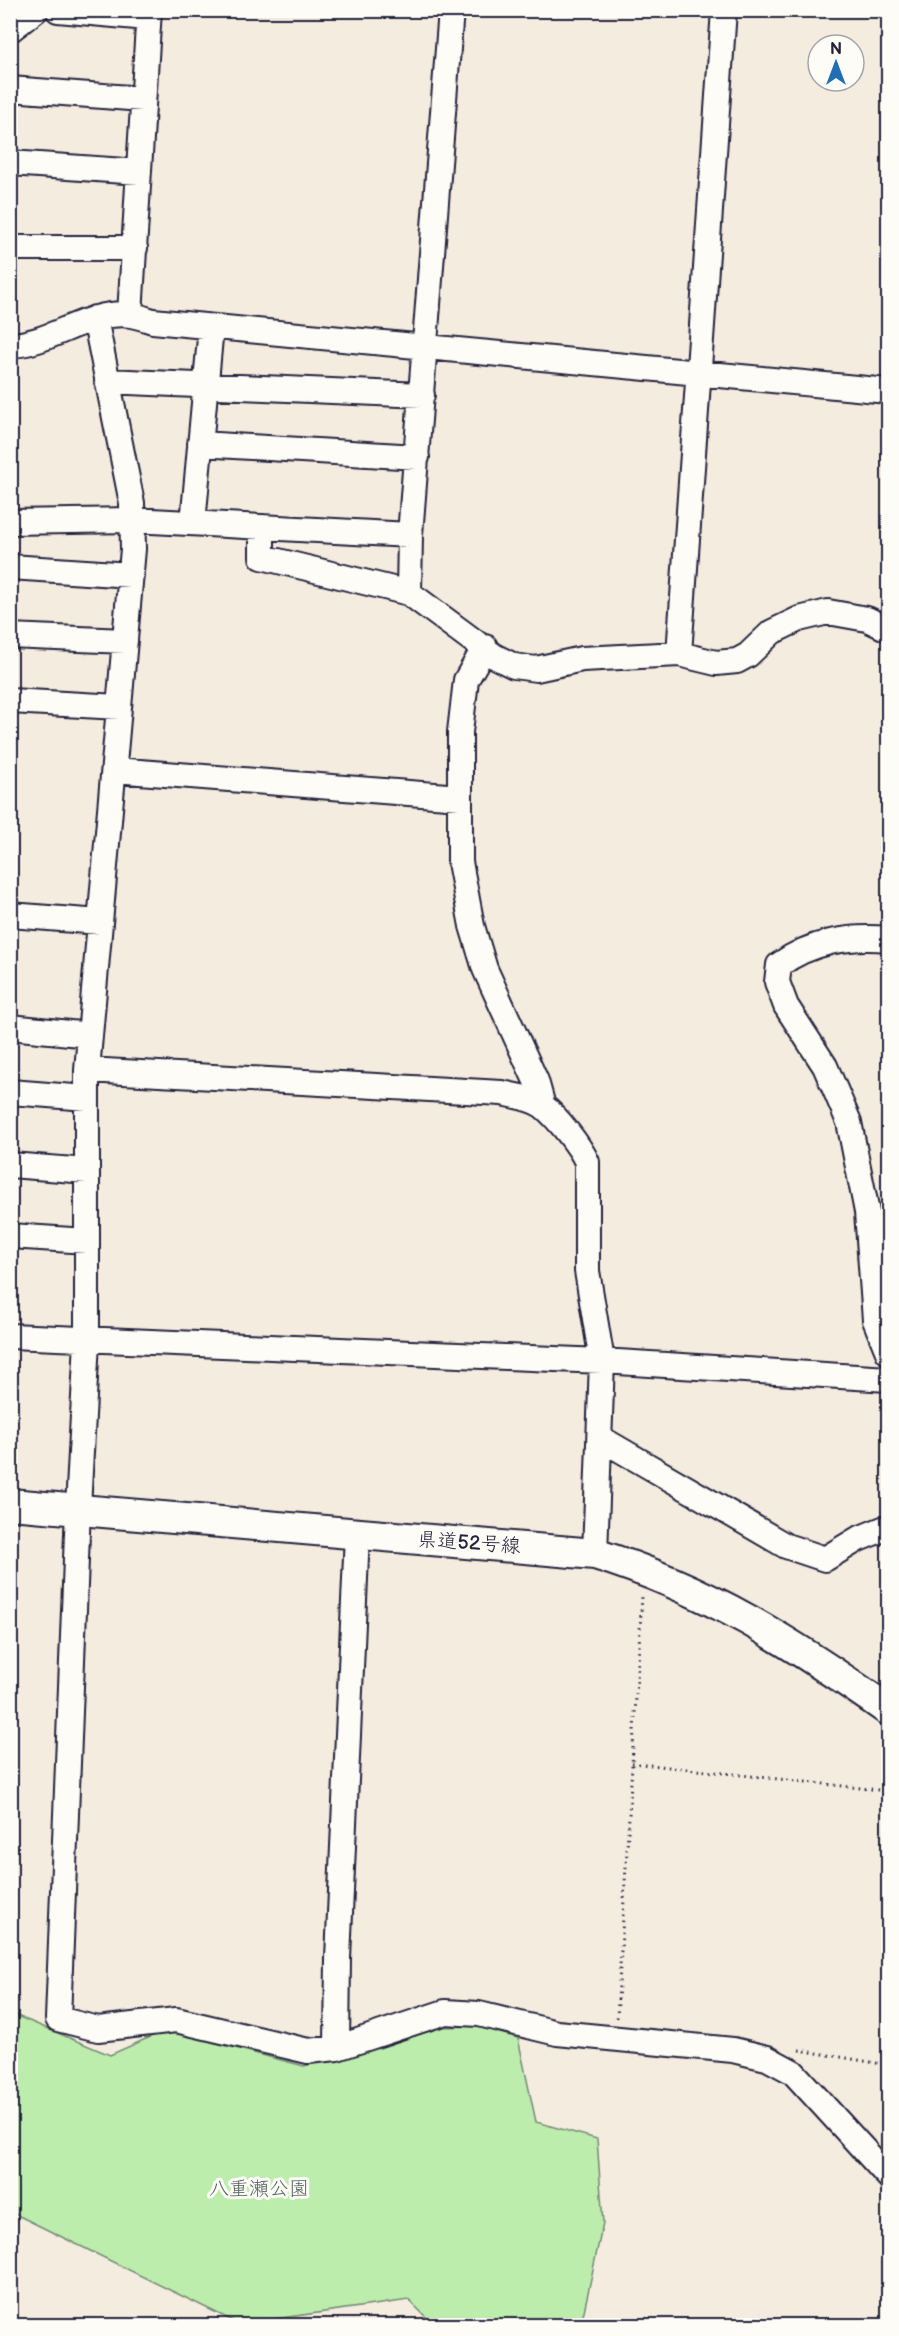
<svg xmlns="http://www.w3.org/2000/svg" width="899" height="2336" font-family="'Balsamiq Sans','Klee One',sans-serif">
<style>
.green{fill:#bdedac;stroke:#708874;stroke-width:1.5}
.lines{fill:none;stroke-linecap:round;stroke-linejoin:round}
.minor-casing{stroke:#22223b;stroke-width:28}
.major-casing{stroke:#22223b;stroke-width:34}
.path{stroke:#22223b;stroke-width:3;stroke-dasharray:1.5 4.5;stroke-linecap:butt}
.minor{stroke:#fdfcf7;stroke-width:24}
.major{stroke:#fdfcf7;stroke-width:30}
.labels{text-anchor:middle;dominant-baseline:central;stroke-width:6;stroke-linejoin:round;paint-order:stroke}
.street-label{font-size:20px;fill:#22223b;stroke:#fdfcf7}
.park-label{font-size:20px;fill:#505f5d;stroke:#fdfcf7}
</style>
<rect width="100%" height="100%" fill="#f5ece0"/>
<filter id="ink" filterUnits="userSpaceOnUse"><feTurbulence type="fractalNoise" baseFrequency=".0167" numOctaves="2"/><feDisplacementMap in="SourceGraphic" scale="12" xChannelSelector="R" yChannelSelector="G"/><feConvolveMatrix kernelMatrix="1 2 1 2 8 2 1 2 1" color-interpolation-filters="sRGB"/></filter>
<g filter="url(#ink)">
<path class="green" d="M10,2013L110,2055L166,2030L304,2066L349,2056L443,2027L475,2026L518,2038L536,2122L597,2139L603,2223L581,2325H434L409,2300L239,2324L11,2212Z"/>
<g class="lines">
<defs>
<path id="minor" d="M58,10L148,18
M451,10L410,535L409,593L494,656L514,666L536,669L582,659L679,654L716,663L737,661L748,655L772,632L799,619L828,612L867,619L888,629
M10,30L36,10
M10,89L143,99
M10,163L139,172
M10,248H135
M130,314L149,10
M95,318L132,503L133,549L87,1070V1341L78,1508L58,2019L98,2029L176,2020L308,2051L337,2048
M10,345C52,344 88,309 131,315C138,316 146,319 153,321L888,391
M107,381L422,395
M200,444L417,457
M10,522L133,520L410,535
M193,523L211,327
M262,527V557L409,593
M10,567L131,575
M10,636L125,641
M485,647L466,680L460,732V862L472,926L485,969L536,1081L543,1106
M679,654L724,10
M10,701L119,707
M114,770L460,797
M10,915L100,922
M888,939C850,935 810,942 779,965L777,982L786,1006L825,1066L849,1122L867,1212L875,1320L888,1352
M10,1027L90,1035
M87,1070L502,1093C515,1096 532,1098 543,1106C557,1117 580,1146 587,1162V1271L602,1361L595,1554
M10,1092L87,1098
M10,1165L87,1171
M10,1236L87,1241
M10,1336L602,1361L888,1379
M600,1438L786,1546L825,1559L858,1539L888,1527
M357,1534L338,1958L337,2048L445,2012L479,2014L557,2033L733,2050L767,2058L793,2072L888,2176"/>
<path id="major" d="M10,1504L595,1554C708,1589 793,1643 888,1710"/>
</defs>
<use href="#minor" class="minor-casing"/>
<use href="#major" class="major-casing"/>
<path class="path" d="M632,1763L888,1791
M617,2018L642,1596
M799,2050L888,2065"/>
<use href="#minor" class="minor"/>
<use href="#major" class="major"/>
</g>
</g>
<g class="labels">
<g class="street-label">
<text transform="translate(469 1543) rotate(4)">県道52号線</text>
</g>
<g class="park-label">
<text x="259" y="2189">八重瀬公園</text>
</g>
</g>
<rect width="899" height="2336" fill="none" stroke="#fdfcf7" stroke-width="36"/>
<rect x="18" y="18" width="863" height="2300" fill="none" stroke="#22223b" stroke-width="2" filter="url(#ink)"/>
<g transform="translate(836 63)"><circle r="28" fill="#fdfcf7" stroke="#a5a5ac" stroke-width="1.5"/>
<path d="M0-4.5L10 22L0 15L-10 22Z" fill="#1f6fb2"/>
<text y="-9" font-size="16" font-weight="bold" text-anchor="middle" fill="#22223b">N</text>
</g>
</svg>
